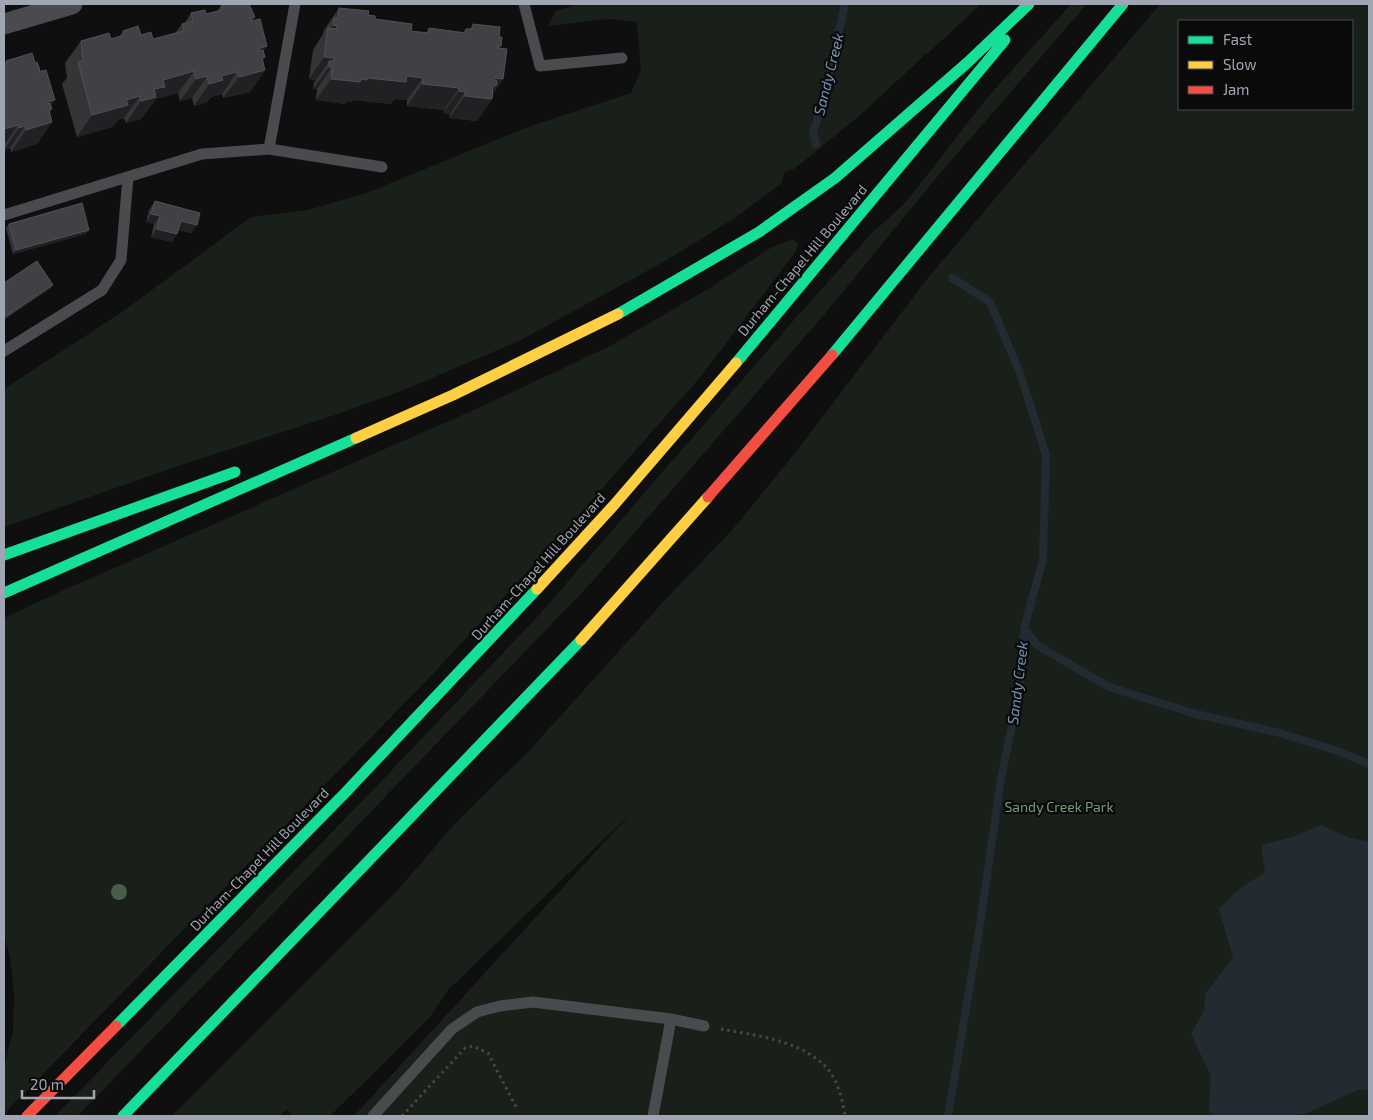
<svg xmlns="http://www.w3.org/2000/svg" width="1373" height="1120" font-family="'Exo 2',sans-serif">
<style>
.green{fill:#19201a;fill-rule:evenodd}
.water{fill:#232a31}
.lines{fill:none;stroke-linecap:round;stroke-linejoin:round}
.stream{stroke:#232a31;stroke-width:8}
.path{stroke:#45464a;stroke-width:3;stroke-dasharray:2.5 4;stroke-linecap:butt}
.lane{stroke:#4a4b4f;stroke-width:11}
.street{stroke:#4a4b4f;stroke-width:21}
.fast{stroke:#16e098;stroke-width:11}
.slow{stroke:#ffcf43;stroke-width:11}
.jam{stroke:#f24e42;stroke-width:11}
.tree{fill:#475e49}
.wall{fill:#353538}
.shaded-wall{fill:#212123}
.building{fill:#404145;stroke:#4f5156}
.labels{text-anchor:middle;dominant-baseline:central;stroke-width:4.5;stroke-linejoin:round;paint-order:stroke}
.street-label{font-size:14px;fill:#9fa5b2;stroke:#0a0a0b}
.park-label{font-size:14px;fill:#749e77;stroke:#0a0a0b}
.water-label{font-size:15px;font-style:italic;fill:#7393b0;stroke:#0a0a0b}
</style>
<rect width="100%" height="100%" fill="#0f0f10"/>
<path class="green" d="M579,4H981L927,54H921L924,56L857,118L794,169L785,171L781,184L733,219L667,260L519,341L406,389L338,414L181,465L4,527V389L122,312L251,217L308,210L364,194L528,127L631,93L641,70L637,22L608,19L548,26L556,11Z
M1071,4H1087L937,177L823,316L591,583L78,1116H55L372,791L539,615L794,320L869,236L906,202L987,98Z
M1160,4H1369V1116H354L632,812L448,990L430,1017L330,1116H293L287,1109L280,1116H172L398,890L459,819L528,752L665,600L733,529L796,452L927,279ZM1179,21H1352V109H1179Z
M793,239L799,244L794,254L702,375L556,541L430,677L5,1113L4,1112V1067L13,1031L14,994L10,956L4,936V618L55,594L476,409L610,346L708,289L772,247Z"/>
<path class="water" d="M1321,825L1350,838L1369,842V1090L1360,1089L1307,1113L1288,1116H1214L1209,1111L1211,1076L1191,1034L1204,1011L1205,994L1233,958L1219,909L1237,891L1265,872L1261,845L1293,837Z"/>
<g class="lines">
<path class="stream" d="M816,144L813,132L823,103L845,4
M1024,629L1037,645L1109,687L1196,714L1276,732L1338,751L1369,764
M948,1116L980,925L1001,779L1019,692L1024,629L1043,559L1046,455L1020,373L990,302L952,278"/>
<path class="path" d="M721,1029C758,1036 801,1040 828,1069C838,1081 843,1102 845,1116
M402,1116L465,1048L473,1046L488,1053L516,1107"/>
<path class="lane" d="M524,4L540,66L622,58
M269,149L295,4
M4,215L202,154L269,149L382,167
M4,351L102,290L121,260L128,177
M373,1116L452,1029L477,1012L500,1006L533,1002L671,1019L704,1026
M653,1116L671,1019"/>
<path class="street" d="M4,24L72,4"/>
<path class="fast" d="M618,314L759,232L835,178L967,63L1029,4
M832,355L1123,4
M736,363L1005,40
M4,555L235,472
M4,593L356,438
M116,1026L344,794L537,589
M123,1116L581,640"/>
<path class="slow" d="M356,438L453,395L618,314
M537,589L614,505L736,363
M581,640L708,497"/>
<path class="jam" d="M708,497L832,355
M27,1116L116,1026"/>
</g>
<circle class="tree" cx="119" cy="892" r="8"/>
<path class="wall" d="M221,6L255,17L252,21L267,46L263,52L265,57L263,60L265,70L250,92L223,98L222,94L211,97L207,102L194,106L192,98L180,101L178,93L156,99L141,119L126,123L124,118L118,120L112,127L77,137L62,84L67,78L65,63L81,41L111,39L119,37L123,31L153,39L175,33L182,24H184L191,13L206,14L217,11Z
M339,8L368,15L375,19L411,31L426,33L429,28L463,32L466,29H470L473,24L499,37L503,79L493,94L492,99L477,121L449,118L450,114L443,113L444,110L407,106V100L395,99L391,104L353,100L351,102L347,101L345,104L316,100L317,89H313L314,82L316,80L309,79L313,50L323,34L324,30Z
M6,61L38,72L51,105L49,112L52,122L37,144L11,152L10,148L4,150V64Z
M155,201L197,225L191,233L178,230L172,242L151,237L154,224L146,222L149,210Z
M9,224L89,230L86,234L13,254L6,228Z"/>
<path class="shaded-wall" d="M333,25L337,26L326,40L327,34Z
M267,46L252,68L258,49Z
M265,57L254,73L265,70L250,92L223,98L239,77L262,58Z
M324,57L334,58L329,65V61L316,80L309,79Z
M329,67H332L317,89H313Z
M194,71L178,93L156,99L141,119L126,123L141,101L154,89L163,80Z
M237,72L222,94L211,97L207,102L194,106L209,84L221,76Z
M207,76L192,98L180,101L196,79Z
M407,76L423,78L407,100L395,99L391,104L353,100L351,102L347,101L345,104L316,100L331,79H361L367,78Z
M494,78L503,79L489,99H492L477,121L449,118L465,96Z
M422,84L459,88L444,110L407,106Z
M459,91L465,92L450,114L443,113Z
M140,96L124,118L118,120L112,127L77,137L92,115L126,100Z
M55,100L39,122L47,102Z
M52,109L39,126L52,122L37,144L11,152L26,130L49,110Z
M18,125L4,145V129Z
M25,126L10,148L4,150L19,128Z
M151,214L160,216L154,224L146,222Z
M181,221L197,225L191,233L175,229Z
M157,229L177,234L172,242L151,237Z
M89,230L86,234L13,254L16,250Z
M53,285L50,289L4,320V318Z"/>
<path class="building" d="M228,4H249L255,17L250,18L251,21L260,19L267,46L258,49L259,51L263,50L265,57L262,58L265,70L239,77L237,72L221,76L223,80L209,84L207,76L196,79L194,71L163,80L165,87L154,89L156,97L141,101L140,96L126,100L128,105L92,115L78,62L83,61L81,41L109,33L111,39L124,35L123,31L138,26L141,35L151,32L153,39L184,31L182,24L193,21L191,13L205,10L206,14L222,10L221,6Z
M339,8L369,11L368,15L375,16V19L412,24L411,31L428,33L429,28L465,33L466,29H473V24L500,27L499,37H502L501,46H498V48L507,49L503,79L494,78V80L497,81L496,86H493L492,99L465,96V92L459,91V88L422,84L423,78L407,76L406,82L367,78V80L361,79L360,82L331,79L332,67H329V61H333L334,58L324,57L328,28L336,29L337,26L333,25L334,18L338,19Z
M32,53L35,63L37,62L40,70L38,72L46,70L55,100L47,102V104L50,103L52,109L49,110L52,122L26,130L25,126L19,128L18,125L4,129V67L7,66L6,61Z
M155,201L200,213L197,225L181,221L177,234L157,229L160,216L151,214Z
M82,203L89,230L16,250L9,224Z
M37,261L53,285L4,318V283Z"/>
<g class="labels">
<g class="street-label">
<text transform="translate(802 260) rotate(-50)">Durham-Chapel Hill Boulevard</text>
<text transform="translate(538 566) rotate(-48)">Durham-Chapel Hill Boulevard</text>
<text transform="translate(259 859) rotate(-46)">Durham-Chapel Hill Boulevard</text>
</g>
<g class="park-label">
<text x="1059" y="806">Sandy Creek Park</text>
</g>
<g class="water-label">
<text transform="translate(828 74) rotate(-76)">Sandy Creek</text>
<text transform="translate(1017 683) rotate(-83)">Sandy Creek</text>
</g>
</g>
<rect width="1373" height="1120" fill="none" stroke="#9fa5b2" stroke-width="10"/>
<rect x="1178" y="20" width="175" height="90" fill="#0a0a0b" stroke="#46484e"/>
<rect x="1188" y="36" width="25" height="8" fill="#16e098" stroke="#46484e"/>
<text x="1223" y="45" font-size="15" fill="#9fa5b2">Fast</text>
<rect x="1188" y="61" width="25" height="8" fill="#ffcf43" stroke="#46484e"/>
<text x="1223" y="70" font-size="15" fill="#9fa5b2">Slow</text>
<rect x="1188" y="86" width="25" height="8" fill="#f24e42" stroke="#46484e"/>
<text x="1223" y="95" font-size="15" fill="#9fa5b2">Jam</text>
<path d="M22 1090v8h72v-8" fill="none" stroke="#9fa5b2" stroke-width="2.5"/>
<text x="30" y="1090" font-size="15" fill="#9fa5b2" stroke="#0a0a0b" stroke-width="4" paint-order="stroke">20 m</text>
</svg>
